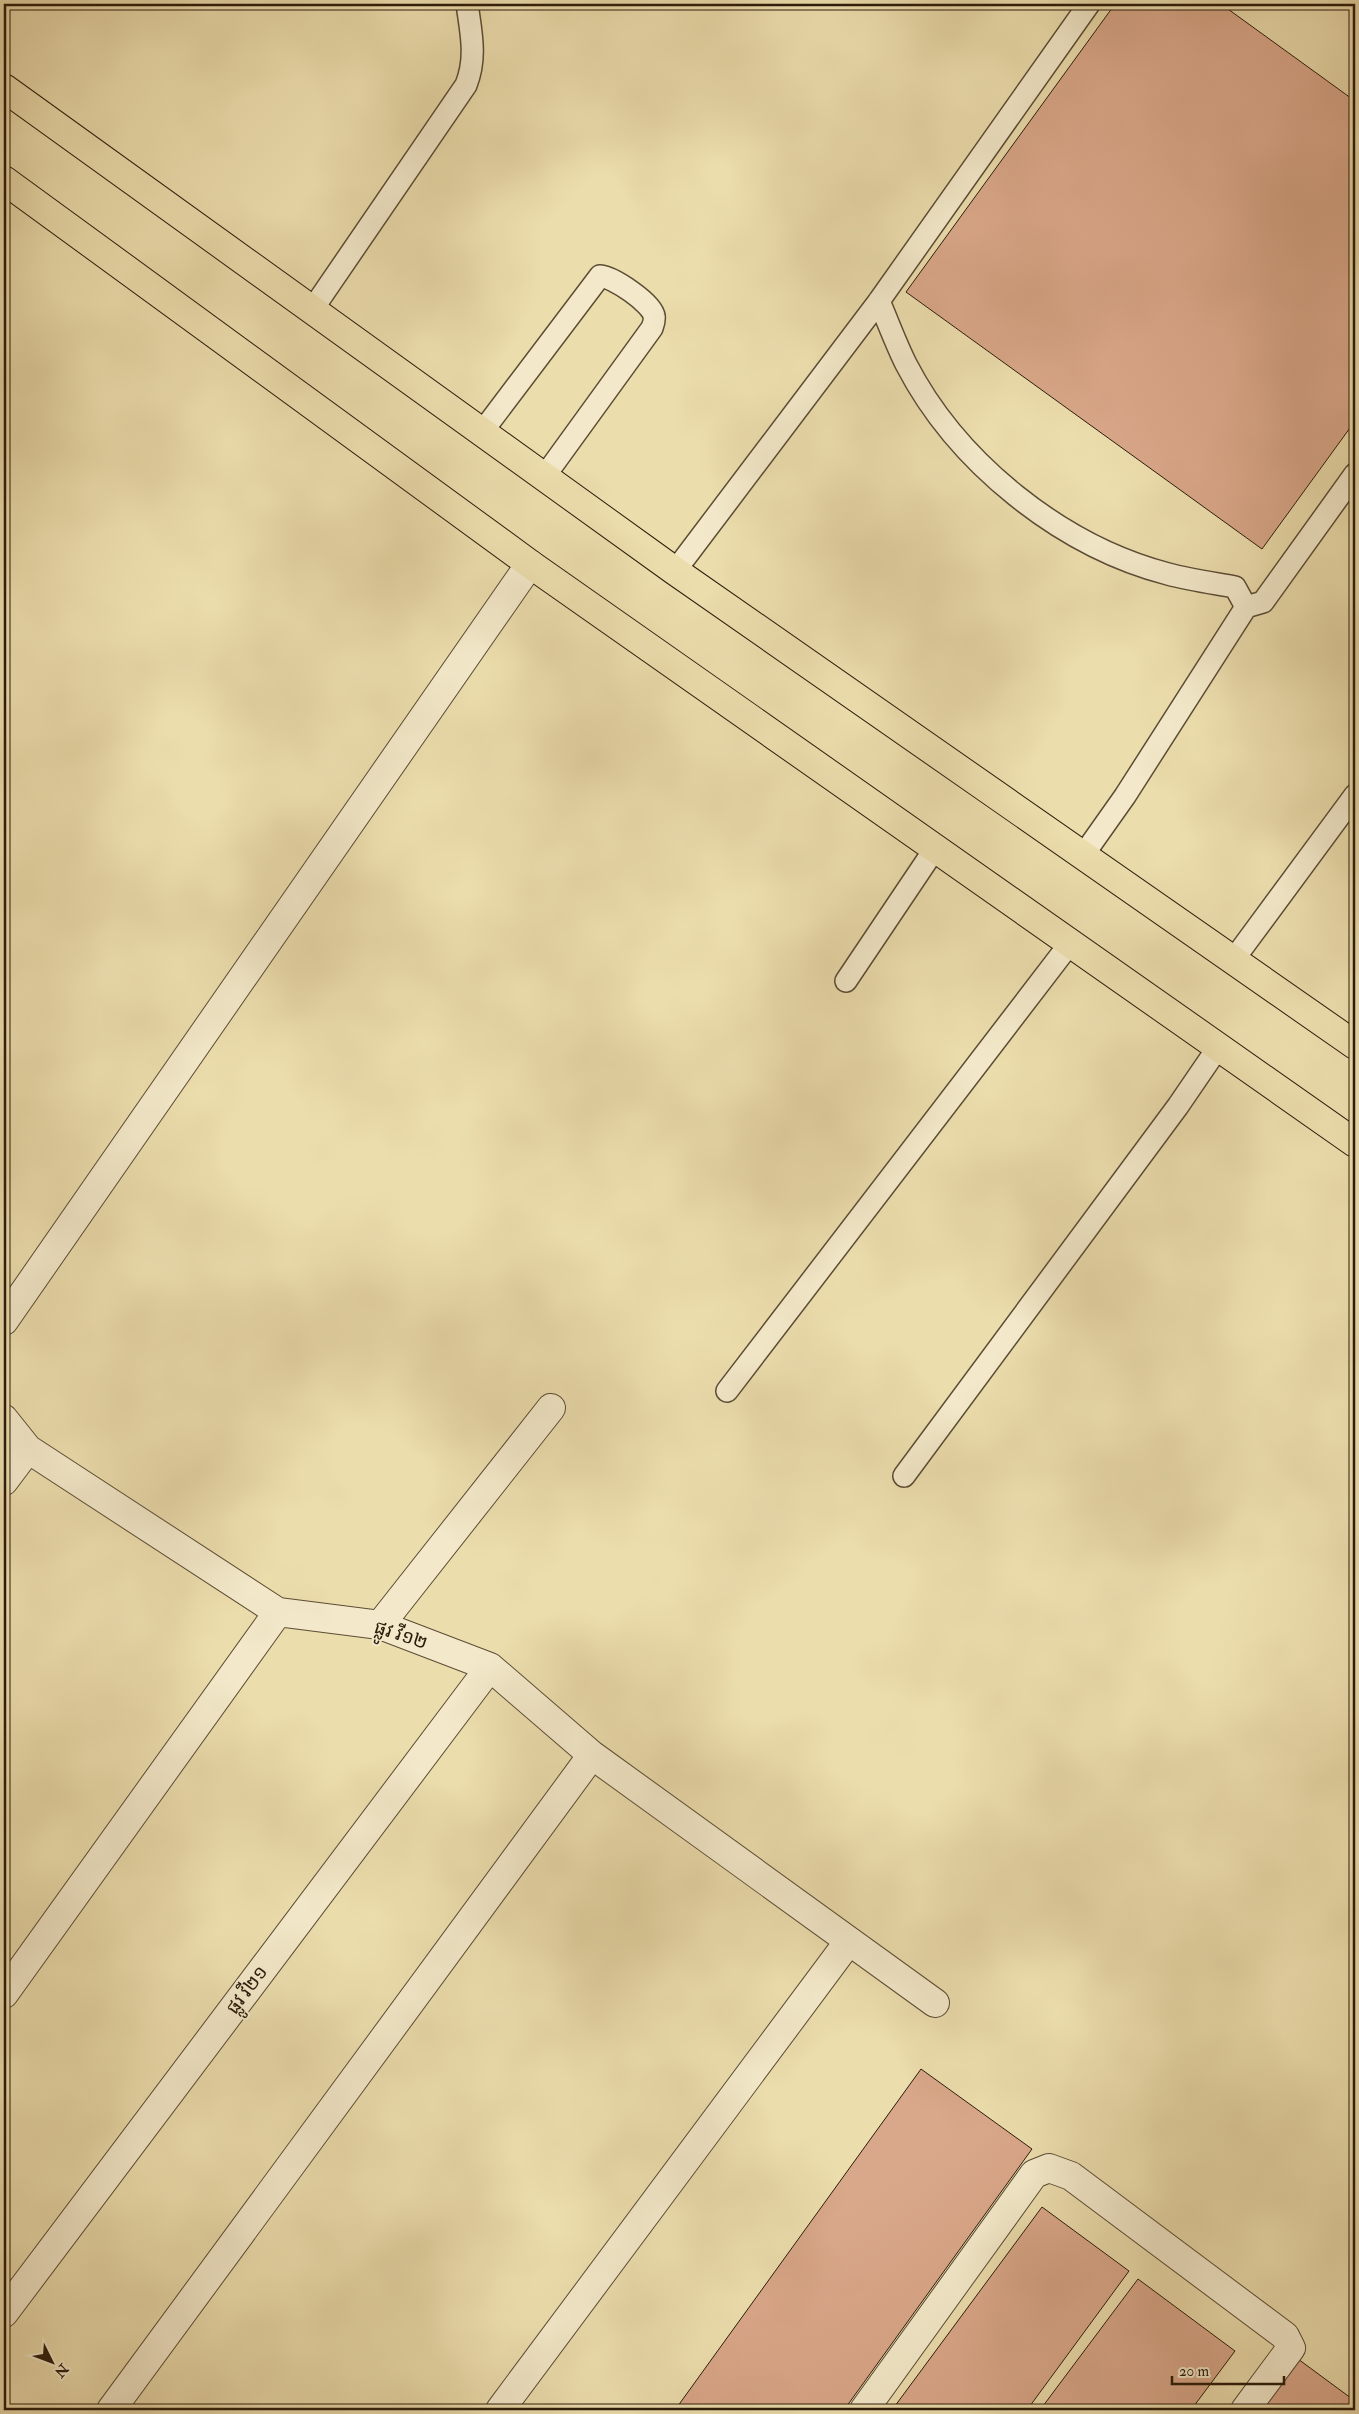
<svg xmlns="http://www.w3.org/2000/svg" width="1359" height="2414" font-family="'IM FELL Double Pica','Noto Sans Khmer',serif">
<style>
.building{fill:#d9a789;stroke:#2b1c0b}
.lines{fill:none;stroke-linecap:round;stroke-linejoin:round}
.lane-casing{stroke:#5b4c34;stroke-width:24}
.street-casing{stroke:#5b4c34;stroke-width:30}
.primary-casing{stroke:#2b1c0b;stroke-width:30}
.lane{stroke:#f3e9ca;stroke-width:21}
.street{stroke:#f3e9ca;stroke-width:28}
.primary{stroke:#ecddad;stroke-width:28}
.labels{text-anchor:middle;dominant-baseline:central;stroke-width:4;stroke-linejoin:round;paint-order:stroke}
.street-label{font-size:19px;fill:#2b1c0b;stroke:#f3e9ca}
</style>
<rect width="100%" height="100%" fill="#ecddad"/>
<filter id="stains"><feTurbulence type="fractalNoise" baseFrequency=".004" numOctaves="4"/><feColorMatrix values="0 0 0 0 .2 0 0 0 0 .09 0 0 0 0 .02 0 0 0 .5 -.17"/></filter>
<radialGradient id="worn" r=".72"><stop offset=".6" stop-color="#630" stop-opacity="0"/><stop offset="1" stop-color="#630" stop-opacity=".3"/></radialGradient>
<path class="building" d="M1115,4H1221L1355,101V421L1262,549L906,292Z
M921,2069L1032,2149L844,2410H675Z
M1042,2207L1129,2271L1027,2410H892Z
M1138,2279L1235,2351L1191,2410H1040Z
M1298,2359L1355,2401V2410H1261Z"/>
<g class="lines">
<defs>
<path id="lane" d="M879,301C888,322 896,344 906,364C957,463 1061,546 1168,574C1190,580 1213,583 1235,587L1246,607L1263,602L1355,474
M312,310L466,85C477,58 471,32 467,4
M482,432L600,276C613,277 652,303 654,316C655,320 653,325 652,328L544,477
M675,571L879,301L1089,4
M1084,854L1125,796L1246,607
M1234,959L1355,795
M846,981L936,847
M727,1391L1071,942
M904,1476L1178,1106L1219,1046"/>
<path id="street" d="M4,1321L530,564
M4,1419L28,1449L278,1612L380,1625L490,1667L592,1755L935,2003
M4,1481L28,1449
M380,1625L551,1408
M4,1994L278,1612
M4,2313L490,1667
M111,2410L592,1755
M500,2410L849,1941
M864,2410L1034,2174L1049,2168L1071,2176L1285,2336L1291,2348L1245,2410"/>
<path id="primary" d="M4,88L675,571L1355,1045
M4,180L530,564L1355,1143"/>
</defs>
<use href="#lane" class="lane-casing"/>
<use href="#street" class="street-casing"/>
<use href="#primary" class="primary-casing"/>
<use href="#lane" class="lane"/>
<use href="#street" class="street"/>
<use href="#primary" class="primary"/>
</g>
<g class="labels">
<g class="street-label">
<text transform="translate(401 1635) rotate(18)">ផ្លូវ វី១២</text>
<text transform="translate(247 1990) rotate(-53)">ផ្លូវ វី២១</text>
</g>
</g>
<rect width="1359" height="2414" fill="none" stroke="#ecddad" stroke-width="20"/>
<rect x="5" y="5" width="1349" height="2404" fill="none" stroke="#2b1c0b" stroke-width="2.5"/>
<rect x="10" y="10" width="1339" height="2394" fill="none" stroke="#2b1c0b"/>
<g transform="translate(52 2362) rotate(132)" stroke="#f3e9ca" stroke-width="4" paint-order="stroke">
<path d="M0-4L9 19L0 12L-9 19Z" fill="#2b1c0b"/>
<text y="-8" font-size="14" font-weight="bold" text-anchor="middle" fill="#2b1c0b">N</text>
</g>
<path d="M1172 2376v8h112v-8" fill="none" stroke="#2b1c0b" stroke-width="2.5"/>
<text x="1179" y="2376" font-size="15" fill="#2b1c0b" stroke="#f3e9ca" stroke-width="4" paint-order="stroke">20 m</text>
<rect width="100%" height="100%" filter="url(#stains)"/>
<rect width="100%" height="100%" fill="url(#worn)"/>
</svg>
